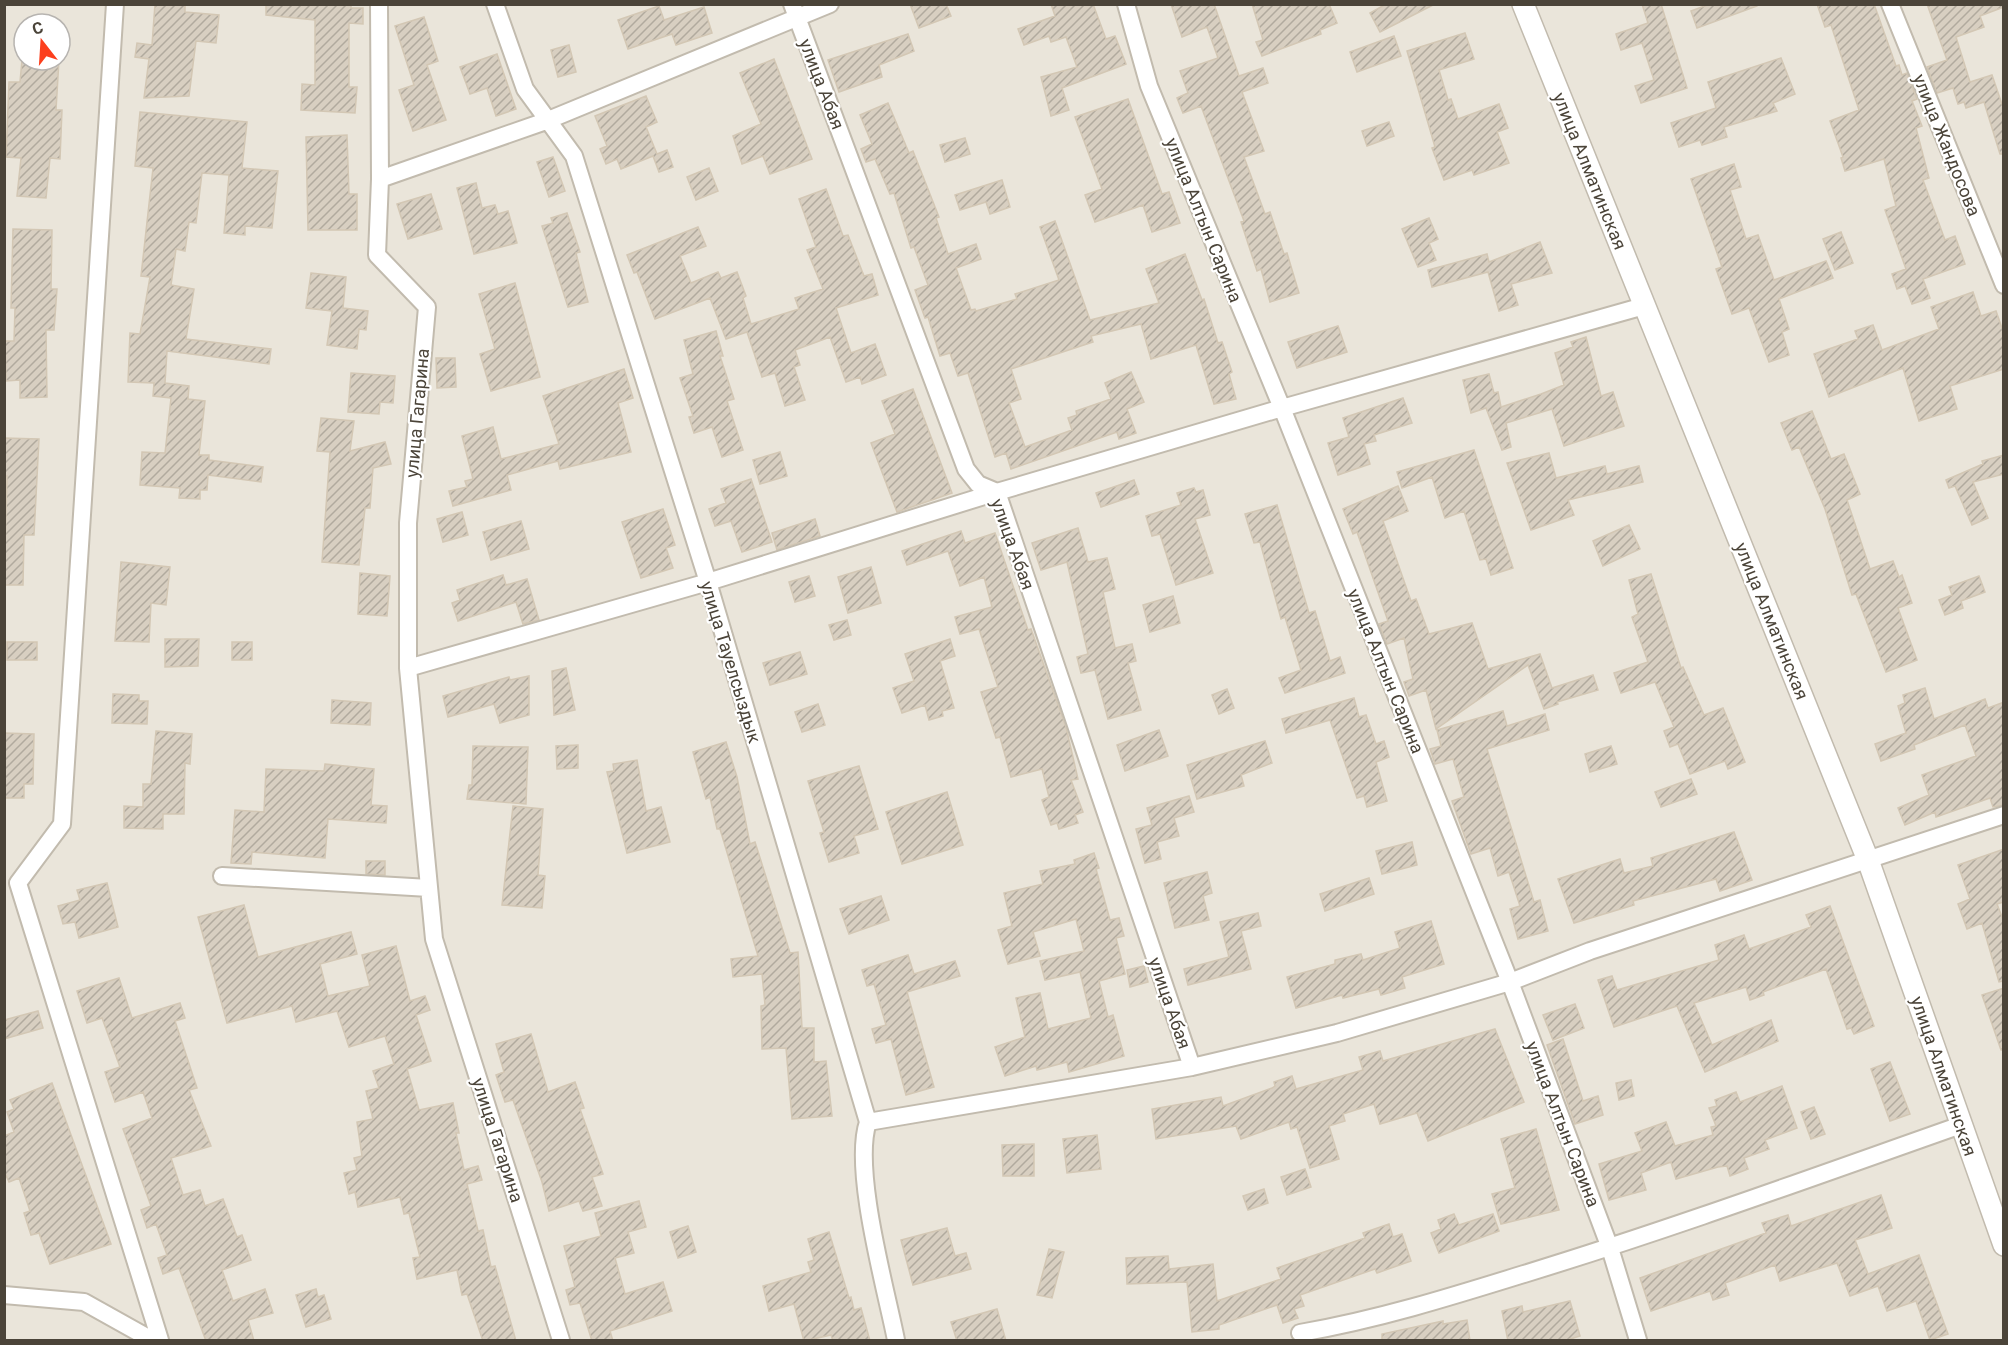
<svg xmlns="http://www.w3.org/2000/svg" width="2008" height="1345" font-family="Roboto,sans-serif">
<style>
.residential{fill:#eae5da;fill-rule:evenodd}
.building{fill:url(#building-hatch);stroke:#d3c7b4;stroke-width:1.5}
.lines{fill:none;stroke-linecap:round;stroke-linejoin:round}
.minor-casing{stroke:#c2bbae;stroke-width:20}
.tertiary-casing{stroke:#c2bbae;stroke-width:24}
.minor{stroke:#fff;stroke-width:16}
.tertiary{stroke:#fff;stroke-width:21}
.labels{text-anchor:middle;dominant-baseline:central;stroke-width:4.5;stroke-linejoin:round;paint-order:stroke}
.street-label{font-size:18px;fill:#4b4439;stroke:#fff}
</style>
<defs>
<pattern id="building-hatch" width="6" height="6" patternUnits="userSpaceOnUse" patternTransform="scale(1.5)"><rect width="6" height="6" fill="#d8cfc1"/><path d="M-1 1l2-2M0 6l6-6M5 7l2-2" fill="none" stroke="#b1aa9e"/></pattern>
</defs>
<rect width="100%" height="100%" fill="#f6f3ec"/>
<path class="residential" d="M5,5H2003V1340H5ZM24,24H60V60H24Z"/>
<path class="building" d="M155,4H185V12L219,15L216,43L196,41L189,96L144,98L149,59L135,57L137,43L152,45Z
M266,4H351V8H363V24L349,23V87H357L355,113L301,110L302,84L315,85V20L266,15Z
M910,4H946L951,16L919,28Z
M1051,4H1093L1106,39L1115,36L1126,64L1062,88L1069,110L1051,116L1041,77L1077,67L1066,37L1051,42L1049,36L1024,45L1018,29L1055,16Z
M1171,4H1214L1239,76L1263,68L1268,83L1242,92L1264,151L1244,157L1265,214L1270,212L1284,254L1287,253L1299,293L1270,302L1261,269L1257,271L1241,222L1244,221L1201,106L1183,113L1177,98L1188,93L1180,71L1218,58L1207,27L1182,37Z
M1252,4H1329L1337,23L1320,30L1321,34L1262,56L1256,42L1263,40Z
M1386,4H1435L1380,32L1370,13Z
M1642,4H1661L1687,88L1641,103L1635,86L1654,80L1642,43L1621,50L1616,34L1648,23Z
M1710,4H1757V6L1697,28L1691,11Z
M1817,4H1874L1896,66L1899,65L1902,75L1907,73L1917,99L1912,101L1922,126L1916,128L1929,178L1923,180L1945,240L1955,236L1965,264L1923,279L1930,298L1912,304L1905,286L1897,289L1892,274L1906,269L1885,210L1896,206L1884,159L1845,171L1841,158L1843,157L1830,121L1859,110L1831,25L1825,27Z
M1927,4H2004V7L1980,16L1984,27L1956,37L1970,82L1992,75L2004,110V154H2000L1984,102L1966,108L1964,102L1958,104L1953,88L1937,93L1927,67L1947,60Z
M659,6L664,20L704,7L712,33L676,45L672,34L628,49L618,20Z
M424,17L438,61L427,65L446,120L413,131L399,90L414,85L395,26Z
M1465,33L1474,59L1439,70L1448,100L1451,99L1458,119L1499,104L1508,128L1497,132L1509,163L1474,175L1472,170L1444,180L1432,148L1435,147L1407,51Z
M908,34L914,51L879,65L882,77L839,92L828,60Z
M1394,36L1401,56L1357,72L1350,52Z
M569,45L576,72L558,77L551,50Z
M497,54L516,109L496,116L487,88L470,94L460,67Z
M1781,58L1795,94L1773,103L1777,111L1724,127L1727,137L1702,145L1700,140L1679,147L1671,123L1716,108L1708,82Z
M774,59L812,159L770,174L763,156L742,164L733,136L761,124L740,73Z
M22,60H59L56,110H62L60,159L50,158L46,198L17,196L21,158L6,157L9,82H20Z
M646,96L657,122L646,127L657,154L667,150L673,167L659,172L653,156L621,169L617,159L606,164L600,149L607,146L595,116Z
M1128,99L1162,194L1169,192L1180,223L1152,232L1143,205L1095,222L1085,195L1102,189L1075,117Z
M888,103L909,153L913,151L939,217L936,218L948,254L976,244L981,259L956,268L971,310L975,309L976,311L1017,299L1015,294L1059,280L1040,227L1055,221L1090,320L1159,303L1146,269L1185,254L1202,300L1204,299L1218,343L1222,342L1232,372L1229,374L1236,399L1214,404L1196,345L1151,359L1141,324L1091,336L1093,342L1011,369L1021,399L1009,403L1025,447L1072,430L1068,418L1077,415L1076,411L1111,399L1105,383L1131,372L1144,402L1127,409L1136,433L1119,439L1117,432L1011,469L1006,453L995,457L968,373L958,376L950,353L940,356L928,317L925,318L915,290L928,285L914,247L911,248L894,193L890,194L875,159L866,162L861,149L872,144L860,115Z
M140,112L247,122L242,168L278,171L272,228L245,226V235L224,233L229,175L202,173L196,223L189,222L185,251L176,249L171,285L194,289L186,339L271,349L269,364L167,351L165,383L189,386L188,399L205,401L199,455H209V460L263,467L261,482L208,475L207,490H200V499L179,498L180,488L140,485L142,452L165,453L171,398L153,396L154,383L128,382L130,333L140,334L150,277L141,276L153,168L135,166Z
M1389,122L1394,136L1367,146L1362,131Z
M347,135L349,194H357V230H308L306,137Z
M965,138L970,154L945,162L940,145Z
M553,157L565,191L549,197L537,162Z
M1734,164L1741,187L1730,190L1746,239L1758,235L1774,280L1826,261L1833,278L1779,299L1789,329L1782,332L1789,355L1769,362L1749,308L1732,314L1716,269L1722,267L1691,179Z
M709,168L718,191L696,200L687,177Z
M1002,180L1010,207L990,214L986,202L960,210L955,195Z
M476,183L482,208L495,205L498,214L508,211L517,243L474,254L457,188Z
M826,189L843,236L848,235L864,276L872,274L878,295L836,308L851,353L875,344L886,375L862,384L860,377L846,382L830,337L795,350L800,365L794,367L805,400L785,406L775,373L762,377L747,332L726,339L710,298L655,319L637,272L634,273L627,255L698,227L706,246L680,256L691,283L718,272L721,278L737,272L746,296L743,298L751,324L799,309L795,298L823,289L807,250L816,247L799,199Z
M431,194L442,229L408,239L397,204Z
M567,213L580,252L576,253L588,302L568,307L542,226L553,223L551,218Z
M1429,218L1438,239L1429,243L1436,260L1418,267L1402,229Z
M13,229L52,230L51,289H57L54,330H46L47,397L20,398V380L6,381L5,341H14L15,308H11Z
M1841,232L1853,263L1835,270L1823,239Z
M1540,242L1552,273L1511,284L1518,305L1499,311L1488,272L1432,287L1428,270L1487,254L1489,262Z
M311,273L346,277L343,308L368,311L366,330L359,329L357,349L327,345L332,311L306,308Z
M515,283L540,377L491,391L480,354L495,349L479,294Z
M1973,292L1981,316L1996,311L2004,334V369L1950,386L1957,409L1919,421L1903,368L1829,397L1814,354L1858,339L1855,331L1873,325L1882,350L1939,329L1931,307Z
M1338,326L1347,352L1297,368L1288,342Z
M716,331L723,356H720L734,399L727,401L743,450L722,457L712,427L694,433L689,417L693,416L680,378L693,374L684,340Z
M1586,337L1601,396L1613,392L1624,426L1564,446L1552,409L1506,423L1511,447L1502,450L1486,408L1471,413L1463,380L1489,374L1494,393L1498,392L1501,407L1541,394L1564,385L1555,353L1573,347L1571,342Z
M436,358H455L456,387L437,388Z
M624,369L633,398L618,403L631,452L560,469L558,461L507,475L511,490L453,506L449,491L467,487L465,481L473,479L462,436L493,427L501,459L559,444L543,396Z
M351,373L395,376L393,403L380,402L379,414L348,412Z
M913,389L952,493L897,512L871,443L895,434L882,401Z
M1403,398L1412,423L1374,435L1376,441L1364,444L1370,464L1338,475L1328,443L1349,437L1343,418Z
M1812,411L1831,459L1844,454L1860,494L1847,500L1870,569L1893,561L1899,577L1902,575L1912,603L1898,608L1917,660L1886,672L1856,594L1852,595L1825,509L1799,447L1792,450L1781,423Z
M321,418L354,421L350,451L385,442L391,464L373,468L370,508H365L359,565L322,562L330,452L317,451Z
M4,438L39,439L34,535H24L23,585H4L7,476H4Z
M1474,450L1513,568L1491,575L1486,559L1480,560L1464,511L1445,518L1432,477L1402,488L1397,472Z
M780,452L787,476L760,484L753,460Z
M1549,453L1556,478L1605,466L1607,474L1639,466L1643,482L1568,500L1574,515L1531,530L1507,463Z
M2004,455V474L1973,482L1988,518L1972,525L1955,486L1949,488L1946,480L1983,464L1982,461Z
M751,479L772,542L742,552L731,521L715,526L709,509L726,503L721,489Z
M1134,480L1139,494L1101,507L1096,493Z
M1398,486L1408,511L1383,521L1411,601L1416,599L1429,634L1472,623L1488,669L1540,654L1552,688L1593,675L1598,690L1557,702L1558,704L1544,709L1528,665L1436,729L1426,690L1409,696L1404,682L1413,679L1404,638L1387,644L1379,624L1388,621L1357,532L1353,534L1343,509Z
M1194,488L1196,492L1203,490L1210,515L1195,519L1213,573L1176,585L1160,534L1152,536L1146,516L1181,505L1177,493Z
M1277,505L1309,613L1315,611L1330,661L1340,657L1345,673L1285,693L1279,678L1301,670L1285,617L1281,619L1260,542L1254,543L1245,514Z
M663,509L675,545L666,548L673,568L641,578L622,522Z
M462,512L468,535L443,542L437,519Z
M815,519L820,536L777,550L772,533Z
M521,521L529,549L491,560L483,532Z
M1629,525L1640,549L1603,566L1593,541Z
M1078,528L1088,562L1107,558L1115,589L1103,592L1115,648L1132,644L1136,661L1128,663L1141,710L1108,719L1095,670L1081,673L1077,657L1088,654L1067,562L1041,570L1032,543Z
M961,531L965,543L995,533L1028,630L1031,629L1066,727L1078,779L1071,780L1083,812L1075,815L1078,823L1059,829L1057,823L1051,825L1042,800L1049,797L1042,769L1011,777L1000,737L996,738L981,692L998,687L979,629L960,634L955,617L992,607L984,577L960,586L948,551L907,565L902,551Z
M121,562L170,567L166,605L151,603L149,642L115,641Z
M871,567L881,603L848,613L838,577Z
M360,573L390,576L387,616L358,614Z
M1651,574L1681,668L1683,667L1704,715L1723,708L1745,762L1728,769L1725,761L1690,774L1678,744L1670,747L1664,731L1674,727L1655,682L1621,693L1614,673L1648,662L1632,617L1638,614L1629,580Z
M503,575L506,585L527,579L539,620L523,624L516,602L458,621L452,603L460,600L457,590Z
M809,576L815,596L795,602L789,582Z
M1979,576L1985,592L1961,601L1963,608L1945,615L1939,600L1952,595L1949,587Z
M1173,596L1180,623L1150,632L1143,605Z
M847,620L851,635L834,640L829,625Z
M165,639H199L198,666L165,667Z
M950,639L955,656L940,661L954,708L942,711L943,716L929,720L925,705L902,713L893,688L914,681L905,654Z
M7,642H37V660H7Z
M232,642H252V660H232Z
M800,652L807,674L770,685L763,663Z
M566,668L575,710L554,715L552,671Z
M529,676V715L500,723L494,704L448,717L443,696L509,677L510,680Z
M1925,688L1934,719L1985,699L1988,708L2004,702V805L1993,807L1990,798L1936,817L1935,812L1905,825L1898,808L1929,795L1922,775L1976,756L1965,725L1914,745L1915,749L1881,761L1875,744L1906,733L1898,706L1905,703L1903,695Z
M1227,689L1234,708L1219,714L1212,695Z
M113,694L139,695V701H148L147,724L112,723Z
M1354,698L1359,717L1366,715L1376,744L1384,741L1389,757L1376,762L1387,801L1367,807L1364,796L1357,798L1330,720L1286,733L1282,719Z
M332,700L371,703L370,725L331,723Z
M818,704L825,725L802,732L795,712Z
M1503,711L1507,726L1545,714L1549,730L1487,749L1534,902L1540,900L1548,931L1518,939L1510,909L1520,906L1509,872L1498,876L1490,848L1471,854L1452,801L1464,797L1453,759L1435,764L1430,749L1441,746L1437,730Z
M1159,730L1168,756L1125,771L1117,745Z
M156,731L192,734L190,764L185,763L184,814H163V829L124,828V806L143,807V784H151Z
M4,733L34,734L33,784H24V798H4Z
M1265,741L1272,763L1241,775L1244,786L1197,799L1187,765Z
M726,742L737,777L750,844L755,842L790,953L798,952L802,1028H814V1062L826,1061L832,1116L792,1119L786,1048L762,1049L761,1006L765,1005L762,974L733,977L731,959L758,956L720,829H717L710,797L706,799L693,752Z
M578,745V768L557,769L556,746Z
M473,746L528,747L526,804L467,799L469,785H472Z
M1611,746L1617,764L1590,772L1585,754Z
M637,760L646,811L661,807L670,842L627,853L607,772L614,771L613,764Z
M325,764L374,769L371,805L387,806L386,823L328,819L325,858L252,852L251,864L231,863L235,810L264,812L266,769L324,771Z
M859,766L878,829L854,836L859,853L829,862L820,833L824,832L808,781Z
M1691,779L1697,794L1661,807L1655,792Z
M947,792L963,845L902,864L886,812Z
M1189,796L1194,812L1174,818L1179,836L1157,842L1161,859L1145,863L1136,829L1152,825L1147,808Z
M513,806L543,809L538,875L545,876L542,908L502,905Z
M1734,832L1752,880L1720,891L1716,879L1633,901L1634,905L1574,923L1558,879L1620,859L1624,873L1653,866L1651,858Z
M1412,842L1417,865L1382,874L1376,851Z
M2004,849V902L1997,904L2004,922V981L1999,982L1982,923L1967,929L1958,904L1970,899L1958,865Z
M1094,853L1099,868L1096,869L1110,920L1119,918L1124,936L1116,938L1125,974L1099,981L1108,1017L1113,1015L1124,1056L1069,1072L1067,1062L1037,1070L1036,1066L1005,1076L995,1047L1025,1037L1016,998L1040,993L1048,1029L1091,1018L1080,972L1045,980L1040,961L1084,951L1076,919L1033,932L1040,956L1008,964L998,930L1012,926L1004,893L1043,884L1040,871L1075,864L1074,860Z
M366,861H385V875L366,874Z
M1207,872L1212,893L1203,896L1209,920L1175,928L1164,883Z
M1369,878L1374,894L1325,911L1320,894Z
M107,883L118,927L79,938L75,922L63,924L58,906L80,900L77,890Z
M881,896L889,920L849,934L840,909Z
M244,905L258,957L351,932L357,954L320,964L328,996L370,986L362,955L396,946L410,1001L425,996L430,1010L416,1015L431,1061L407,1069L419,1110L453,1103L459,1133H456L464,1170L478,1166L482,1180L467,1184L478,1231L483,1230L491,1267L495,1266L516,1341H483L467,1294L462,1295L457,1270L417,1279L413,1258L420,1257L409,1213L404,1214L400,1197L358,1207L355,1192L349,1194L344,1173L357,1170L354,1158L362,1156L357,1122L373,1119L366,1091L379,1088L373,1071L394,1064L385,1036L349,1047L337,1011L296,1022L292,1006L227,1023L198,917Z
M1830,906L1874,1026L1854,1034L1851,1028L1847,1029L1826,969L1763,992L1764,995L1750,1000L1746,987L1694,1003L1712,1045L1771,1020L1778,1041L1705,1072L1677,1006L1614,1027L1598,980L1612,976L1617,990L1719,960L1715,945L1744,935L1749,949L1811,927L1806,915Z
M1258,913L1261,926L1241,931L1251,969L1188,985L1184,969L1229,957L1220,922Z
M1431,921L1444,964L1402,977L1405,988L1381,995L1379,989L1343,998L1342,995L1296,1008L1287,977L1335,964V960L1361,954L1363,960L1400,948L1395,932Z
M908,955L914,974L955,961L960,976L907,992L934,1087L906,1095L891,1039L876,1043L872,1029L886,1025L874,984L867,986L862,970Z
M1144,966L1148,982L1130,987L1127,970Z
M119,978L132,1018L180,1003L185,1018L175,1021L197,1088L189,1090L211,1146L171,1158L183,1195L200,1190L205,1206L223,1199L237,1237L242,1235L251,1260L222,1270L233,1301L265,1289L273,1313L248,1320L254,1341H206L179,1268L163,1274L158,1258L167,1255L156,1224L147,1228L141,1210L151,1206L123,1129L152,1118L143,1092L115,1102L105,1072L120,1067L102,1018L87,1023L77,991Z
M2004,988V1050H2001L1982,995Z
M1575,1004L1584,1028L1553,1040L1543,1015Z
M38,1011L43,1028L4,1039V1020Z
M1495,1029L1524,1102L1428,1141L1417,1113L1380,1124L1374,1104L1343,1114L1345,1121L1329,1126L1339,1159L1310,1168L1297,1127L1291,1129L1289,1122L1241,1139L1236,1126L1156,1139L1152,1109L1221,1097L1223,1106L1272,1088L1275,1086L1274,1082L1292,1076L1296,1089L1363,1070L1359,1057L1380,1051L1383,1061Z
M531,1034L548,1092L575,1082L584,1108L580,1109L603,1174L592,1177L602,1206L583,1211L579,1201L549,1211L542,1182L513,1100L505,1102L496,1075L504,1072L496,1044Z
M1563,1039L1583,1101L1598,1096L1603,1115L1575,1124L1547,1045Z
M1890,1062L1910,1114L1890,1121L1871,1069Z
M1631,1080L1634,1096L1619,1100L1616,1083Z
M52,1083L111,1244L50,1264L39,1233L31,1235L24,1213L30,1211L19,1178L9,1182L4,1171V1136L14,1132L7,1112L14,1109L10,1100Z
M1782,1086L1797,1128L1765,1140L1769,1149L1744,1158L1748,1169L1730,1176L1727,1166L1718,1167L1676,1179L1671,1162L1641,1173L1646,1190L1609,1200L1599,1164L1642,1151L1635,1133L1666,1122L1675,1146L1713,1135L1711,1127L1716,1126L1709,1108L1717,1106L1715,1100L1736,1092L1740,1102Z
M1814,1107L1825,1134L1811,1139L1801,1112Z
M1536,1129L1559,1210L1501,1224L1492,1194L1515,1188L1501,1139Z
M1097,1135L1101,1169L1067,1173L1063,1139Z
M1034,1144V1176H1003L1002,1145Z
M1305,1169L1311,1187L1287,1195L1281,1177Z
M1264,1189L1268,1203L1248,1210L1243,1196Z
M1881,1195L1892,1228L1855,1240L1868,1274L1919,1255L1948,1334L1930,1340L1916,1301L1887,1311L1878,1286L1850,1296L1837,1263L1780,1281L1775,1265L1725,1283L1729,1295L1713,1300L1710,1291L1651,1311L1640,1278L1766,1233L1762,1223L1788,1215L1791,1226Z
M639,1201L646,1227L628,1232L634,1253L615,1258L625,1294L663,1282L672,1311L610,1331L613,1341H592L580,1303L570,1305L566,1290L575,1287L564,1246L601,1236L595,1213Z
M1454,1214L1459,1225L1493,1214L1499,1231L1439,1253L1431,1233L1441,1229L1438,1220Z
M1389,1224L1393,1237L1402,1234L1411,1261L1377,1273L1375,1269L1300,1295L1304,1306L1294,1309L1298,1318L1283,1323L1277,1305L1219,1325V1329L1192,1332L1187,1282L1127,1284L1126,1258L1168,1256L1169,1269L1213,1264L1217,1301L1281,1279L1277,1268L1365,1238L1363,1233Z
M688,1226L696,1252L678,1258L670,1232Z
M947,1228L955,1256L966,1253L971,1269L913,1285L901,1240Z
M829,1232L849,1298L851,1297L854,1310L861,1308L870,1341H833L831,1335L804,1341L794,1304L769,1311L763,1286L811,1272L808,1262L814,1260L808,1239Z
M1049,1249L1064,1252L1052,1298L1037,1295Z
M316,1289L318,1297L324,1295L331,1319L306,1327L296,1295Z
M1570,1301L1580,1336L1564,1341H1508L1502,1311L1522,1306L1523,1312Z
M997,1309L1006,1341H957L951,1322Z
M1467,1320L1470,1341H1382V1334L1443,1321V1324Z"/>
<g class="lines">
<defs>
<path id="minor" d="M115,4L62,824L18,883L160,1340
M379,4L380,179L377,255L427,307L408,523V668
M495,4L525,89L574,156L708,582L868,1122C852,1169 886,1289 896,1340
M792,4L966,469L978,484L997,492L1192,1067
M1126,4L1149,86L1282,408L1510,982L1610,1248L1638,1340
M1890,4L2004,285
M380,179L546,121L830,4
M222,876L429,888
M868,1122L1192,1067L1337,1033L1510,982L1590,951L2004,815
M4,1295L84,1302L152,1340
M1300,1333C1376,1320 1450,1297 1524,1274C1671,1229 1816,1176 1961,1125
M561,1340L434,939L408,668L708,582L997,492L1282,408L1644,306"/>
<path id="tertiary" d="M1523,4L1868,860L2004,1245"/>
</defs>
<use href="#minor" class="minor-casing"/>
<use href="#tertiary" class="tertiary-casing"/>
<use href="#minor" class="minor"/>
<use href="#tertiary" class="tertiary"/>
</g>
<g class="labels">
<g class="street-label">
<text transform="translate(822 84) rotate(69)">улица Абая</text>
<text transform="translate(1947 145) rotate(68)">улица Жандосова</text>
<text transform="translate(1590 171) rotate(68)">улица Алматинская</text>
<text transform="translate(1204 220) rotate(68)">улица Алтын Сарина</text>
<text transform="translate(417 413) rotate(-85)">улица Гагарина</text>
<text transform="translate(1013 544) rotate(70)">улица Абая</text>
<text transform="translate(1772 621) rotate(68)">улица Алматинская</text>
<text transform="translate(731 662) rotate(73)">улица Тауелсыздык</text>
<text transform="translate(1386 671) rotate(68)">улица Алтын Сарина</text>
<text transform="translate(1170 1003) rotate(71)">улица Абая</text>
<text transform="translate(1944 1076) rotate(71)">улица Алматинская</text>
<text transform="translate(1563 1124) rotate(69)">улица Алтын Сарина</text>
<text transform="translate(498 1140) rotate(72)">улица Гагарина</text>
</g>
</g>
<rect width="2008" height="1345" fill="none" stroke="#4b4439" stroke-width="12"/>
<g transform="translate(42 42) rotate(343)"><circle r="28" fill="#ffffff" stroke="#b7b4b0" stroke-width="1.5"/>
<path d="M0-4.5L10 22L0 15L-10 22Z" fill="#fc3f1d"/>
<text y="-9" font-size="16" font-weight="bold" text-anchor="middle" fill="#4b4439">С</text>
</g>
</svg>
